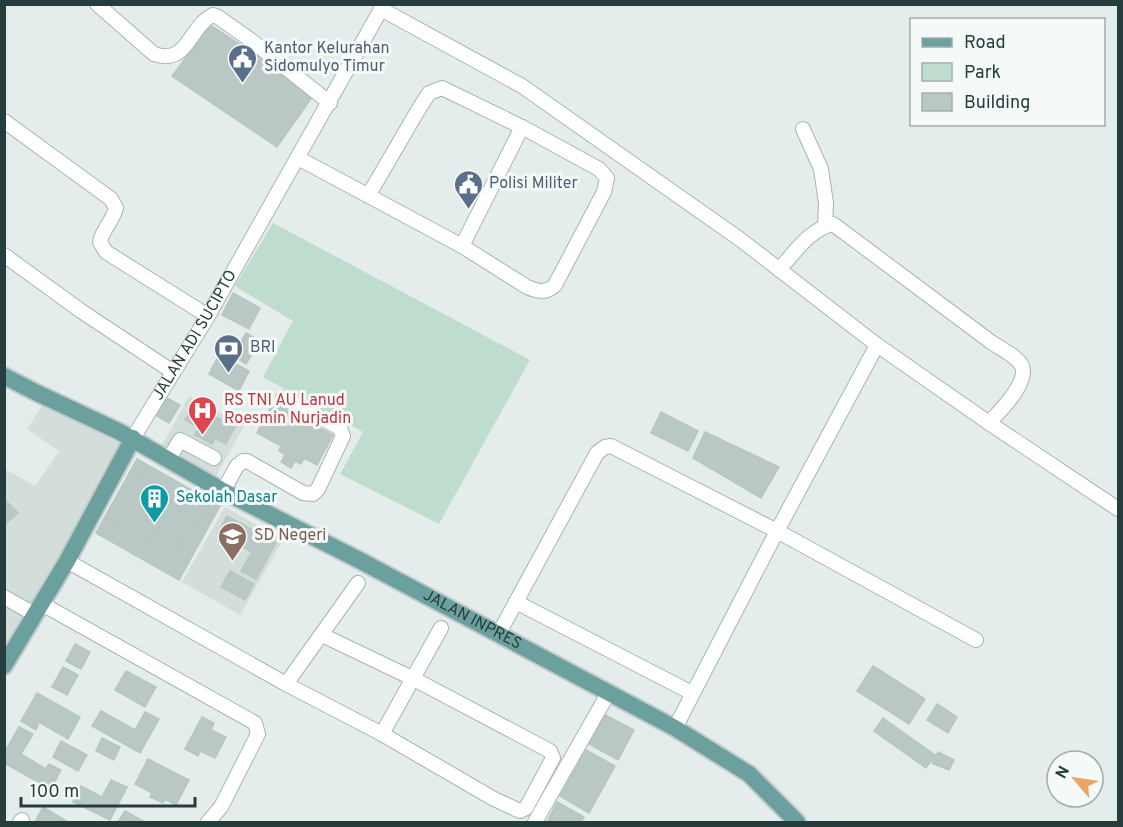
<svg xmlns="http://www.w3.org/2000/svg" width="1123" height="827" font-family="Overpass,sans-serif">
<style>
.built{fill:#d3ddda}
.green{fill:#bfddce}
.building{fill:#bac8c5;stroke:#b7c6c4;stroke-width:1.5}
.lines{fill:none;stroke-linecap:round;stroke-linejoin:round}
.minor-casing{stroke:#a7b5b3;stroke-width:16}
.major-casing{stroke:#c2c9c9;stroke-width:20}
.minor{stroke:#fff;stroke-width:14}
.major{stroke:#6ba09e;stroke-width:16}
.labels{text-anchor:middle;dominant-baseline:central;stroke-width:6;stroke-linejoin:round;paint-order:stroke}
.service-label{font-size:16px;fill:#4e5e75;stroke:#f5f9f8;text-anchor:start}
.street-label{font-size:16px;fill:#253e3d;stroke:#f5f9f8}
.health-label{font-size:16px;fill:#be3a42;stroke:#f5f9f8;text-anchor:start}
.culture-label{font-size:16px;fill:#0d838f;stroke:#f5f9f8;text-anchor:start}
.education-label{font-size:16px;fill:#785e54;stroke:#f5f9f8;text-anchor:start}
</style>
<rect width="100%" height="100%" fill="#e4edeb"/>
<path class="built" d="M189,396L244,426L216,476L161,447Z
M44,403L121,445L5,653V469L35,486L59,451L27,429Z
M225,507L283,540L240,615L182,582Z"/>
<path class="green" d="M273,223L530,360L439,524L340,474L363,432L263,377L293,321L235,286Z"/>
<path class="building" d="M210,25L315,93L277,147L172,76Z
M233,293L260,308L249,329L222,315Z
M246,333L260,341L246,364L233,356Z
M219,355L249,371L239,391L209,374Z
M167,398L180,405L169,423L157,416Z
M273,403L333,435L317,465L304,458L301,464L295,461L291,468L281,462L285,455L279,451L281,446L257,433Z
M193,405L235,427L226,444L215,438L212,444L195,435L199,428L185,420Z
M661,412L698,431L688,451L651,433Z
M705,432L779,467L761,498L693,458Z
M137,459L220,506L179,580L96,533Z
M141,467L199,499L166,559L147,548L173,500L134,478Z
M4,499L18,513L4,525Z
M201,503L211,509L207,518L196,513Z
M227,516L276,543L256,579L241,571L252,552L218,533Z
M109,518L146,540L139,553L101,531Z
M193,520L205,526L185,562L173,556Z
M230,571L254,584L245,600L221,587Z
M75,644L90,652L81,669L66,661Z
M873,666L925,699L909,724L857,691Z
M63,667L78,675L67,695L52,687Z
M126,671L156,687L145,707L115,690Z
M37,693L80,717L68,739L39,722L36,730L21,721Z
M937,704L957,717L948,733L927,720Z
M101,711L135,730L145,712L159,719L140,753L92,726Z
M605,715L634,730L618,760L589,744Z
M202,717L214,723L211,730L226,737L215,758L200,751L198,756L185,749Z
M883,718L935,755L926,768L874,731Z
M19,727L33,734L21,754L46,769L49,764L61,770L51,789L4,763V753Z
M102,738L120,747L114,760L96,751Z
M61,741L87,755L78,771L53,757Z
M586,750L615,766L589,813L560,796Z
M938,752L954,760L949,770L932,763Z
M148,759L189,780L176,805L165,799L163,803L150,797L152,793L135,784Z
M111,780L127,787L110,820L73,802L81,786L102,797Z
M557,802L584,817L581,822H547Z
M43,807L68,822H35Z
M125,811L145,822H118Z"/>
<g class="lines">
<defs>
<g id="minor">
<path d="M97,4L154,54C188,66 189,26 213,15L218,17L252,41L330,103"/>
<path d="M381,9L522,86L741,240L877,345L989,423L1118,509"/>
<path d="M4,121L111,199L116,208C113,221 102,230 100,242L106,252L208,316"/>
<path d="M803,129L821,169L826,203L825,226"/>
<path d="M298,158L462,246L527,287C537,291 546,294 555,285L604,192L607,178L599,169L522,127L442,88L429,93L417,112L368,196"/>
<path d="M462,246L522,127"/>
<path d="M4,255L81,311L173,372"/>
<path d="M779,270C794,253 810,229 833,224L991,342C1001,349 1017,356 1022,366C1029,383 999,412 989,423"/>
<path id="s1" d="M133,438L208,316L384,4"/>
<path d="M169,459L180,440L214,458"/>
<path d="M223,491L237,466L243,461H247L303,493L313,494L318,489L343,436L340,428L283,398"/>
<path d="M67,561L286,684L382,734L494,799L520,811L526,808L553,758L550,751L412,678L322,635"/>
<path d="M4,597L36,615"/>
<path d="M516,602L692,693"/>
<path d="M42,604L255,723L258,734L221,807L208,822"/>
<path d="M498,635L597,453L605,447L611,446L777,531L976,640"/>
<path d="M286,684L358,583"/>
<path d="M675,728L777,531L877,345"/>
<path d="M382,734L441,628"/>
<path d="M20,822L22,820"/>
<path d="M535,822L609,692"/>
</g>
<g id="major">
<path id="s2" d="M4,376L35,392L120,432L223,491L359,560L675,728L749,774L797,822"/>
<path d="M4,666L67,561L133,438"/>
</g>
</defs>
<use href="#minor" class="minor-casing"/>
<use href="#major" class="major-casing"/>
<use href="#minor" class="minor"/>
<use href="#major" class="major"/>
</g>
<defs>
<symbol id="civic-pin" viewBox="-11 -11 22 30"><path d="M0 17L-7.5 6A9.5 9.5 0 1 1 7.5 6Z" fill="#5c6f8a" stroke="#f5f9f8"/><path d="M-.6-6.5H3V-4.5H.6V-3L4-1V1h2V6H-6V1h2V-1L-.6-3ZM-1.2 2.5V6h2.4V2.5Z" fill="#fff"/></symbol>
<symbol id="bank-pin" viewBox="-11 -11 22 30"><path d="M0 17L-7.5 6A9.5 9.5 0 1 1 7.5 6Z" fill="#5c6f8a" stroke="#f5f9f8"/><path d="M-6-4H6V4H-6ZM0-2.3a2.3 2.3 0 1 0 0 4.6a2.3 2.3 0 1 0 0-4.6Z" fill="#fff"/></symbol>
<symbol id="hospital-pin" viewBox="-11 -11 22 30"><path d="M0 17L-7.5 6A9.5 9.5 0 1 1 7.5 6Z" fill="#e0444e" stroke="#f5f9f8"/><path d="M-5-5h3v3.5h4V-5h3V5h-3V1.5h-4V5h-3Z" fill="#fff"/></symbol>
<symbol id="building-pin" viewBox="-11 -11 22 30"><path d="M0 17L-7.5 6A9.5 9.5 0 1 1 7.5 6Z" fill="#0f9aa8" stroke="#f5f9f8"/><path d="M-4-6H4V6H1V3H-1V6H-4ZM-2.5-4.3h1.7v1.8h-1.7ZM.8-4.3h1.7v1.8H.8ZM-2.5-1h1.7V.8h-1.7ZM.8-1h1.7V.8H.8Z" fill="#fff"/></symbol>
<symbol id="school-pin" viewBox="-11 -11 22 30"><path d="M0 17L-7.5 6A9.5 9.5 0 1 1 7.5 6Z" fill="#8d6e63" stroke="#f5f9f8"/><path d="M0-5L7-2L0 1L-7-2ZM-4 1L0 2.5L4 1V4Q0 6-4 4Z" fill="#fff"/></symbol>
</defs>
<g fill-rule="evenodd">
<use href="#civic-pin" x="226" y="42" width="33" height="45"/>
<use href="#civic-pin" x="452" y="168" width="33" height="45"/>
<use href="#bank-pin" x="212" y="332" width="33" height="45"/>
<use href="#hospital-pin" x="186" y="394" width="33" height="45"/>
<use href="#building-pin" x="138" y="482" width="33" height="45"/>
<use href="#school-pin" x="216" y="520" width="33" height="45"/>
</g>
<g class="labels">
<g class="service-label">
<text x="264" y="49">Kantor Kelurahan<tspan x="264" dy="18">Sidomulyo Timur</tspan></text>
<text x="489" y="184">Polisi Militer</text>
<text x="250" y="348">BRI</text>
</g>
<g class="street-label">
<text stroke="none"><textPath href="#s1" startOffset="120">JALAN ADI SUCIPTO</textPath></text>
<text stroke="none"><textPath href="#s2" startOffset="528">JALAN INPRES</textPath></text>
</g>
<g class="health-label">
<text x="224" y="401">RS TNI AU Lanud<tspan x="224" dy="18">Roesmin Nurjadin</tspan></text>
</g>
<g class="culture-label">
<text x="176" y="498">Sekolah Dasar</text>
</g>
<g class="education-label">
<text x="254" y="536">SD Negeri</text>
</g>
</g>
<rect width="1123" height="827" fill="none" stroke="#253e3d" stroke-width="12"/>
<rect x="910" y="18" width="195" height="108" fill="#f5f9f8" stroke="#a2aead" stroke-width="1.5"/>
<rect x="922" y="38" width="30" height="9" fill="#6ba09e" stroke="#a2aead" stroke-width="1.5"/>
<text x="964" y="48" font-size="18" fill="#253e3d">Road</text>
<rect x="922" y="63" width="30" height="18" fill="#bfddce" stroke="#a2aead" stroke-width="1.5"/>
<text x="964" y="78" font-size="18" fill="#253e3d">Park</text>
<rect x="922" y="93" width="30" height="18" fill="#bac8c5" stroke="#a2aead" stroke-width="1.5"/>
<text x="964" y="108" font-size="18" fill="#253e3d">Building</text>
<g transform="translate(1075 779) rotate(299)"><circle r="28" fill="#f5f9f8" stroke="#a2aead" stroke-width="1.5"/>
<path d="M0-4.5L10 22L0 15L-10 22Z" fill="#eaa465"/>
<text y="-9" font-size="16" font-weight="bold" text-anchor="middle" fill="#253e3d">N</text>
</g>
<path d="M21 797v9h174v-9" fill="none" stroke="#253e3d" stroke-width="3"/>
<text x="30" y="797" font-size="18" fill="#253e3d" stroke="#f5f9f8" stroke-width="4.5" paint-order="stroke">100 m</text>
</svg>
